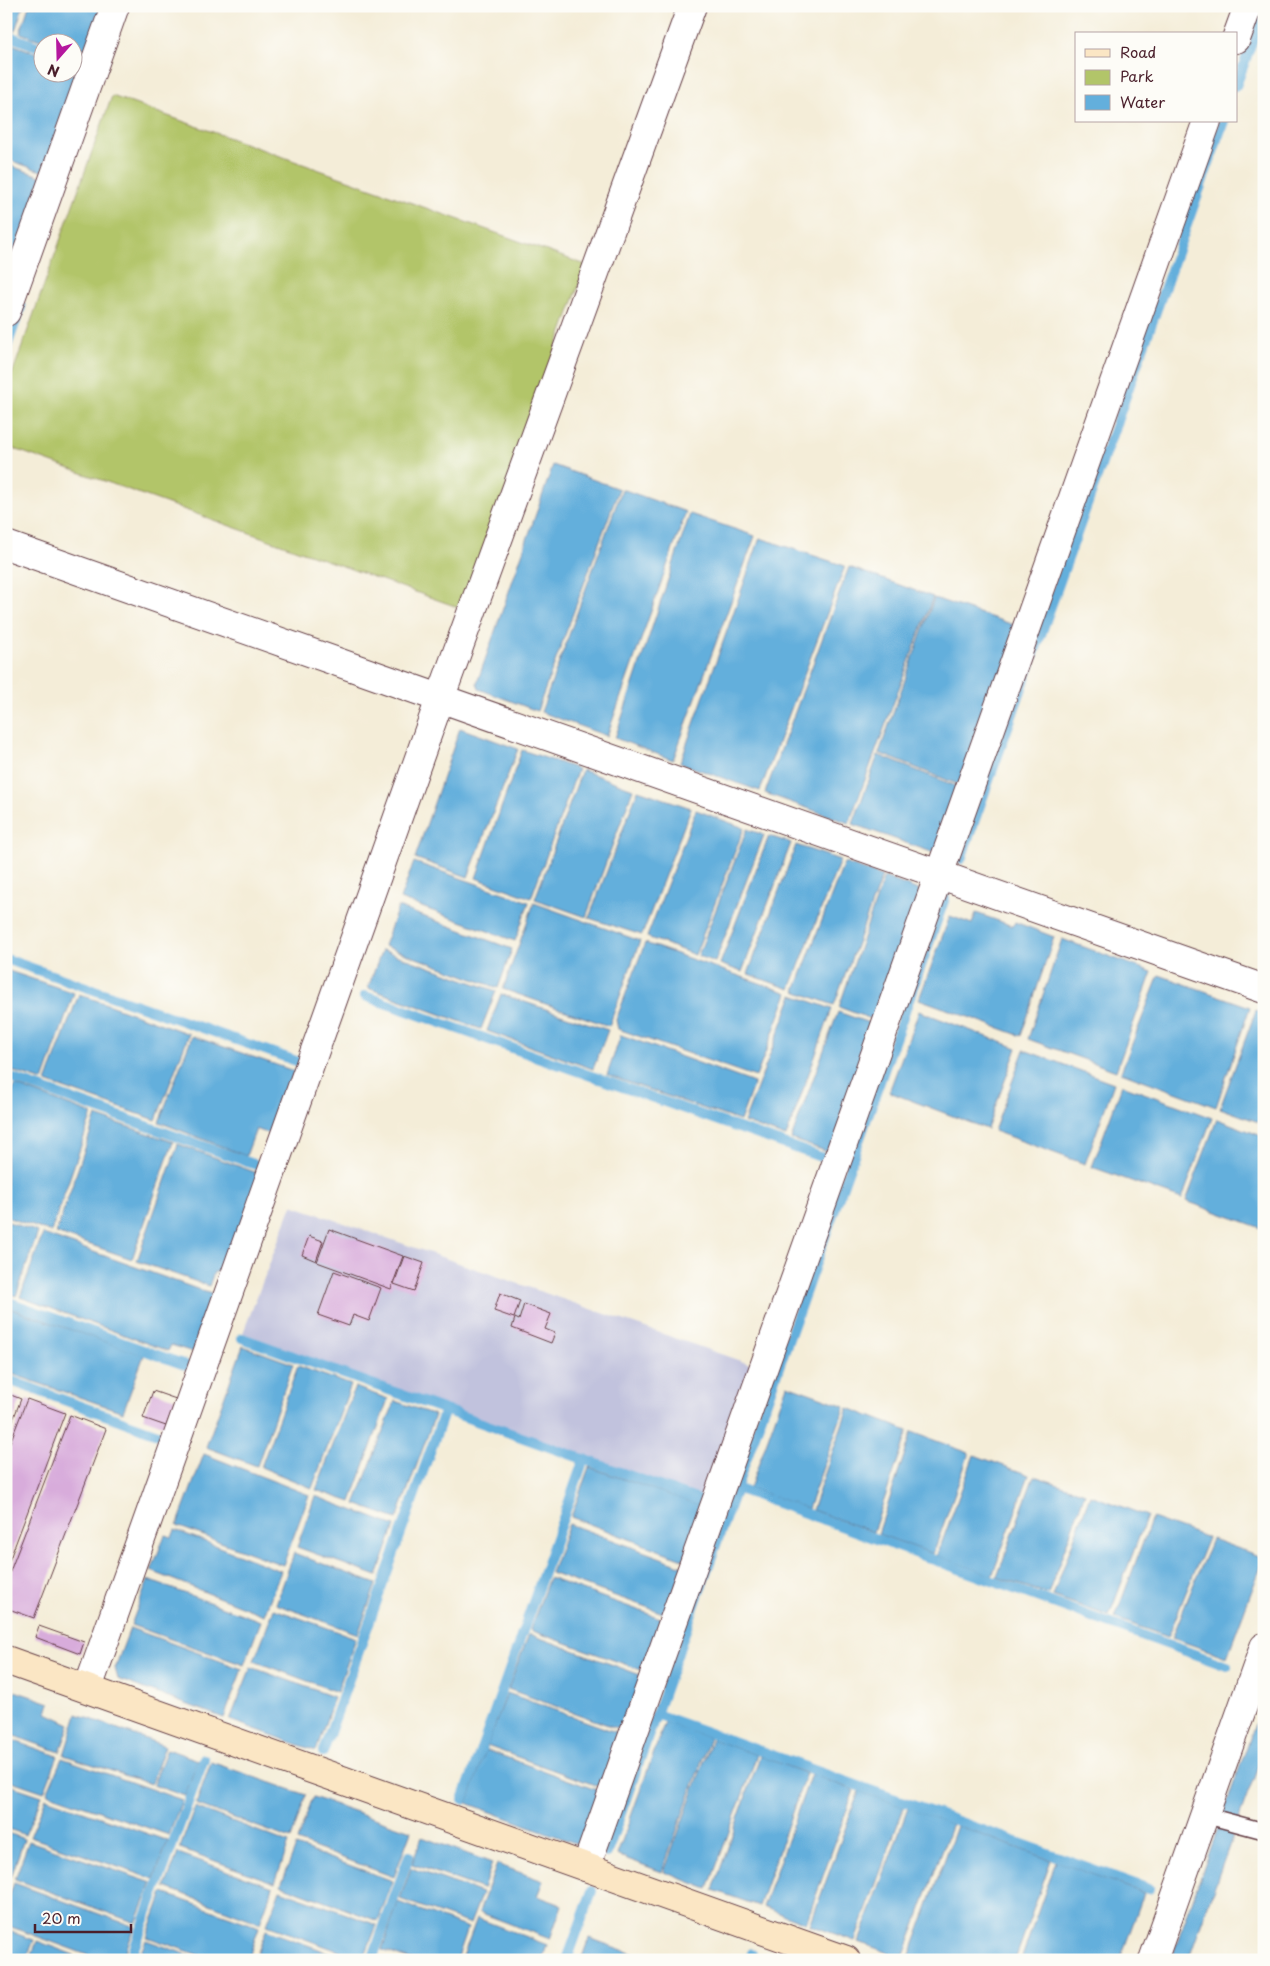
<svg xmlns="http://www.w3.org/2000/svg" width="1270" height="1966" font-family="'Playpen Sans',sans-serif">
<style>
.industrial{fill:#c1c2dd}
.green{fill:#b2c569;stroke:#7e724a}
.water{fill:#63afdc;stroke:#566784}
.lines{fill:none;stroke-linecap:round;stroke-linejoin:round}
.stream{stroke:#63afdc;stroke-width:10}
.building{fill:#d8acdb}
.lane-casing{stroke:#643e45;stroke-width:18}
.street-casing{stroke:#643e45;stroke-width:30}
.secondary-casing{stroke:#643e45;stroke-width:30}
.lane{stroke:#fff;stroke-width:15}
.street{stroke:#fff;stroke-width:28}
.secondary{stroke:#fbe6c4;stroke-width:28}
</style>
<rect width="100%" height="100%" fill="#fdfcf7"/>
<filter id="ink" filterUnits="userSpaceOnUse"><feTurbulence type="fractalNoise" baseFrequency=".02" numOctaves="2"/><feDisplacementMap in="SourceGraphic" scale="10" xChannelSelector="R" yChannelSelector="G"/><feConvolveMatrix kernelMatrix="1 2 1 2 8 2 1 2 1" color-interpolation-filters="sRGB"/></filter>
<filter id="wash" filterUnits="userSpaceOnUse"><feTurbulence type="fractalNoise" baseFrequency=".0096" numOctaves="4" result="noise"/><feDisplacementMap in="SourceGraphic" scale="20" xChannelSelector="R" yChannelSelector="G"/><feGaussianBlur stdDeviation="1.12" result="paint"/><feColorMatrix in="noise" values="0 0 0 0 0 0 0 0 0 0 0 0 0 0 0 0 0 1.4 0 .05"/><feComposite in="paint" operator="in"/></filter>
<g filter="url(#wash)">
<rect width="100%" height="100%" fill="#f4edd8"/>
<path class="industrial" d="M292,1205L755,1366L708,1500L243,1333Z"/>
<path class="green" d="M112,96L586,265L463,609L6,446V391Z"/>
<path class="water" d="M6,6H23L15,31L6,28Z
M29,6H105L86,57L73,52L72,42H46L20,33Z
M6,42L42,55V72H72L73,66L83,70L47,173L6,159Z
M6,164L45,178L6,280Z
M553,465L619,489L537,711L479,689L477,683Z
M622,489L686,512L607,736L541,712Z
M690,514L755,536L673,760L615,738Z
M760,538L845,566L760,791L680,763Z
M849,567L933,597L849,823L765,793Z
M934,598L1020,627L962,786L879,753Z
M460,728L518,749L468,877L415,858Z
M522,750L578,769L531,898L476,878Z
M878,755L961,788L937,854L853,824Z
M582,770L633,789L586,917L535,899Z
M638,790L691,808L642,935L589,918Z
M696,810L744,828L695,955L647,937Z
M747,829L764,835L715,962L698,956Z
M769,836L791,843L742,972L720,964Z
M796,845L840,860L790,989L748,974Z
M414,862L529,902L515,941L400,899Z
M844,863L882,876L834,1005L795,991Z
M884,877L923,892L876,1021L839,1007Z
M534,903L640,941L609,1026L503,989Z
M398,907L512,949L498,988L384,946Z
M976,913L1013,926L1015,922L1054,937L1021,1036L919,999L950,916L972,924Z
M1062,939L1152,972L1116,1071L1028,1039Z
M645,943L788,993L756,1077L618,1029L616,1020Z
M382,950L496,991L481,1029L368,988Z
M6,970L74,993L43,1081L6,1069Z
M1159,975L1250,1007L1216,1107L1121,1072Z
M79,994L189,1034L156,1120L46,1082Z
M501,994L608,1030L593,1069L487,1031Z
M793,995L832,1009L786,1137L744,1122Z
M1256,1010L1264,1013V1124L1220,1108Z
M919,1011L1017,1048L987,1129L889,1092Z
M838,1012L875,1025L831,1153L791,1139Z
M621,1035L754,1083L740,1121L607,1075Z
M192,1036L294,1071L272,1135L256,1129L246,1156L159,1122Z
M1024,1050L1114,1083L1085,1164L994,1131Z
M15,1085L92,1114L51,1232L6,1217V1107Z
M1122,1085L1212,1118L1182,1199L1092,1167Z
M96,1116L173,1142L132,1259L56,1233Z
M1217,1119L1264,1137V1229L1186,1201Z
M178,1144L260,1174L225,1272H214L209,1286L137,1261Z
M6,1221L38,1232L16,1296L6,1292Z
M43,1234L214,1295L193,1352L171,1345L168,1351L20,1297Z
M6,1307L144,1355L123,1412L6,1372Z
M243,1346L293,1364L257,1466L206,1447Z
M298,1366L351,1385L312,1488L261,1467Z
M787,1385L845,1406L808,1509L750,1488Z
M355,1387L388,1399L351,1502L316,1490Z
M395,1401L435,1415L397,1519L355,1504Z
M848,1408L908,1431L873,1532L812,1510Z
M912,1432L969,1453L933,1554L878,1534Z
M204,1454L309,1495L283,1565L177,1526Z
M974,1455L1029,1475L992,1576L937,1556Z
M589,1467L705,1507L685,1560L571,1517Z
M1034,1476L1085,1493L1048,1594L997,1577Z
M1090,1495L1147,1516L1109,1616L1053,1596Z
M315,1496L395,1526L377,1576L297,1547Z
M1152,1518L1208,1538L1168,1637L1115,1618Z
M569,1524L683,1566L666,1614L551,1573Z
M175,1530L281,1571L264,1615L151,1571L165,1535L172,1537Z
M1212,1539L1264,1558L1227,1657L1172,1638Z
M294,1553L376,1584L358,1634L276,1604Z
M549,1578L663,1619L644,1671L530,1630Z
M148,1580L261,1621L244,1665L131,1625Z
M274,1609L356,1638L337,1692L254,1661Z
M130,1628L242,1669L224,1718L118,1679L115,1668Z
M529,1634L643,1676L622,1730L508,1689Z
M251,1667L334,1697L316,1751L230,1720Z
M6,1688L50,1703L47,1713L70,1724L60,1752L6,1733Z
M507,1693L621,1734L603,1788L487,1746Z
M1264,1699V1749L1188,1960H1171Z
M77,1714L165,1746L151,1784L64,1755Z
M665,1722L710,1738L662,1872L617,1855Z
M6,1738L58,1756L44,1792L6,1779Z
M712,1739L757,1755L708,1889L664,1872Z
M167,1749L198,1760L185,1796L153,1785Z
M486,1750L602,1792L583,1846L467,1803Z
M760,1756L806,1773L759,1906L713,1890Z
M62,1758L182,1800L169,1835L47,1793Z
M211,1762L306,1795L291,1839L196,1804Z
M811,1774L854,1790L806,1923L763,1907Z
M6,1784L42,1796L25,1835L6,1828Z
M859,1791L904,1807L855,1941L810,1925Z
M313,1797L411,1831L394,1877L297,1841Z
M46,1798L168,1841L154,1879L30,1837Z
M195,1807L289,1843L275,1883L180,1848Z
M908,1808L952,1824L903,1958L859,1942Z
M957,1826L1051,1860L1015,1960H908Z
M6,1832L24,1839L11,1877L6,1875Z
M422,1837L492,1863L483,1889L412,1864Z
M29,1841L152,1883L136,1923L15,1879Z
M296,1846L393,1881L378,1921L281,1885Z
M178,1853L273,1887L260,1923L165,1887Z
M1056,1861L1144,1893L1120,1960H1021Z
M497,1864L543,1881L537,1896L562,1905L550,1939L479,1912Z
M411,1868L482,1893L470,1924L400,1899Z
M14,1883L135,1927L122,1960H101L6,1925V1906Z
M280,1890L377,1925L363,1960L267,1925Z
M163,1893L259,1927L248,1960H213L147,1937Z
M398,1902L468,1928L457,1960H410L382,1950Z
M477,1918L547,1945L542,1960L462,1959Z
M6,1930L34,1940L26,1960H6Z
M266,1930L349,1960H255Z
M589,1938L650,1960H581Z
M146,1940L202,1960H138Z
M37,1941L74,1955L72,1960H30Z"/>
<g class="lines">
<path class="stream" d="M6,35L42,48
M72,58L87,64
M1236,86L1264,9
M6,349L21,307
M961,859L1224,121
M6,959L299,1062
M365,996L832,1161
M6,1076L262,1167
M6,1301L188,1366
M242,1338L707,1503
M6,1379L163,1436
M736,1488L1227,1666
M656,1714L1149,1889
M323,1752L445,1410
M463,1800L584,1459
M607,1853L945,898
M130,1960L204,1759
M372,1960L409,1856
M567,1960L592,1891
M750,1960L752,1953"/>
</g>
<g id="blocks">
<path class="building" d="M329,1229L403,1256L391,1289L317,1262Z
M309,1236L323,1241L316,1261L302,1255Z
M404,1256L424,1263L414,1291L394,1284Z
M334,1271L381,1288L369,1321L353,1315L349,1326L318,1315Z
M500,1293L520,1301L514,1318L494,1311Z
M524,1304L551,1314L545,1329L555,1333L551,1343L512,1328L515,1318L519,1320Z
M153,1391L176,1399L166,1426L143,1418Z
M6,1393L21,1399L6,1438Z
M27,1399L65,1413L6,1569V1453Z
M70,1415L106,1429L34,1618L6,1608V1582Z
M39,1626L84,1642L80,1654L35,1637Z"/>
</g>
</g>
<g filter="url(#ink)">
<use href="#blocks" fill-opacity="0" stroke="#643e45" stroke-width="1"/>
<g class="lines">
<defs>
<path id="lane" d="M1204,1815L1264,1831"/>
<path id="street" d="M1236,39L1248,6
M6,312L115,6
M6,545L1264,989
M88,1688L440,699L692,6
M586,1867L1207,121
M1153,1960L1264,1647"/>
<path id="secondary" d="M6,1660L846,1960"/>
</defs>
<use href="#lane" class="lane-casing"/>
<use href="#street" class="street-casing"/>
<use href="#secondary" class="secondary-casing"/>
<use href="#lane" class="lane"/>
<use href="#street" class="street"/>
<use href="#secondary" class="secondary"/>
</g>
</g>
<rect width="1270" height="1966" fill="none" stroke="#fdfcf7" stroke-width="25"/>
<rect x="1075" y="32" width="162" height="90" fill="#fdfcf7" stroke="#b5a4a5"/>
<rect x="1085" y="49" width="25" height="8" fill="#fbe6c4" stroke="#b5a4a5"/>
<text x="1120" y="58" font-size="15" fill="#4a1f2b">Road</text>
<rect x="1085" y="70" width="25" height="15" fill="#b2c569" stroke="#b5a4a5"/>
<text x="1120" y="82" font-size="15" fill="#4a1f2b">Park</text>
<rect x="1085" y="95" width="25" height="15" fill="#63afdc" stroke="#b5a4a5"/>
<text x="1120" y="108" font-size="15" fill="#4a1f2b">Water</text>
<g transform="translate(58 58) rotate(200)"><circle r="24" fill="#fdfcf7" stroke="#b5a4a5"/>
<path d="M0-4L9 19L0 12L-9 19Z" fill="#b5179e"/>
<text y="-8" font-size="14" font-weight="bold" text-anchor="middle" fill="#4a1f2b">N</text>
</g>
<path d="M35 1924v8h96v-8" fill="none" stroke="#4a1f2b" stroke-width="2.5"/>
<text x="42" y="1924" font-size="15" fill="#4a1f2b" stroke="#fdfcf7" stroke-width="4" paint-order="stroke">20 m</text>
</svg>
